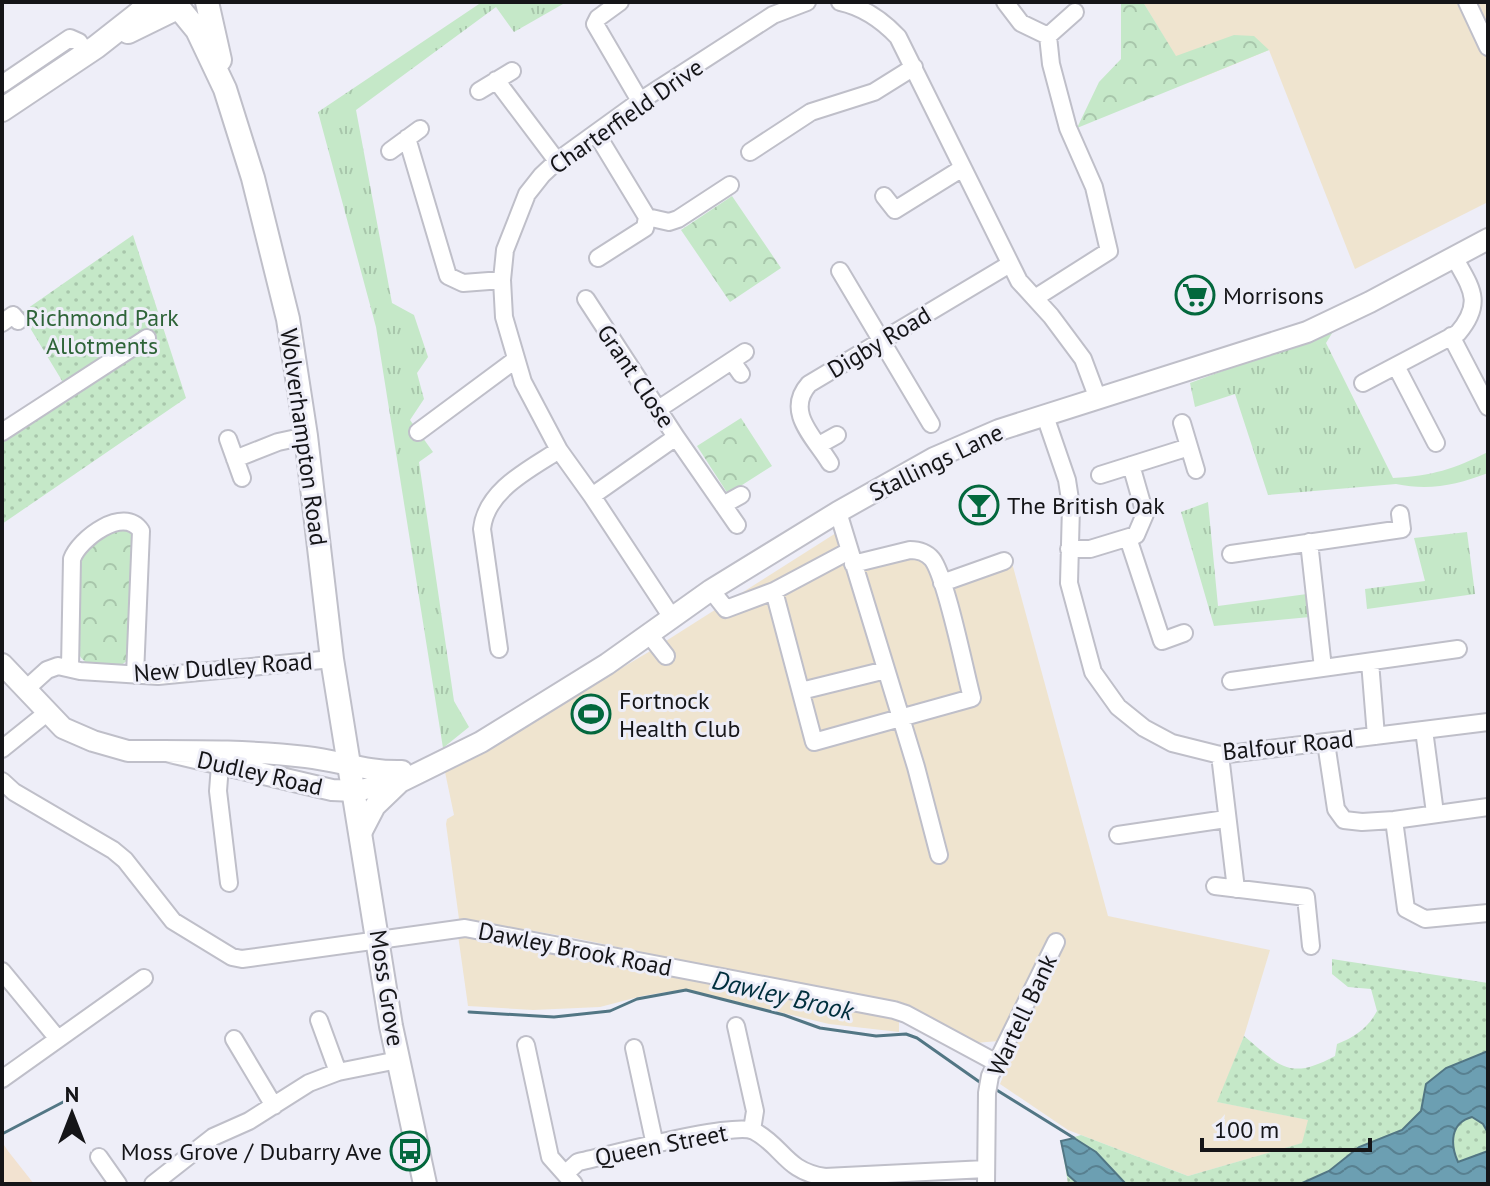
<svg xmlns="http://www.w3.org/2000/svg" width="1490" height="1186" font-family="'PT Sans',sans-serif">
<style>
.industrial{fill:#efe4cf}
.education{fill:#f2e2d0}
.grass{fill:url(#grass-tufts)}
.forest{fill:url(#forest-crowns)}
.park{fill:url(#park-dots)}
.water{fill:url(#water-waves);stroke:#527684;stroke-width:2}
.lines{fill:none;stroke-linecap:round;stroke-linejoin:round}
.stream{stroke:#527684;stroke-width:3}
.minor-casing{stroke:#bfbfc9;stroke-width:20}
.major-casing{stroke:#bfbfc9;stroke-width:24}
.highway-casing{stroke:#bfbfc9;stroke-width:26}
.minor{stroke:#fff;stroke-width:16}
.major{stroke:#fff;stroke-width:20}
.highway{stroke:#fff;stroke-width:22}
.labels{text-anchor:middle;dominant-baseline:central;stroke-width:6;stroke-linejoin:round;paint-order:stroke}
.street-label{font-size:24px;fill:#151518;stroke:#eeeef8}
.poi-label{font-size:24px;fill:#151518;stroke:#eeeef8;text-anchor:start}
.park-label{font-size:24px;fill:#2e6438;stroke:#eeeef8}
.water-label{font-size:26px;font-style:italic;fill:#002f3d;stroke:#eeeef8}
</style>
<defs>
<pattern id="grass-tufts" width="24" height="20" patternUnits="userSpaceOnUse" patternTransform="scale(2)"><rect width="24" height="20" fill="#c5e8c8"/><path d="M3 7l-1-3M5 7V3M7 7l1-3M15 17l-1-3M17 17v-4M19 17l1-3" fill="none" stroke="#a8c6ab"/></pattern>
<pattern id="forest-crowns" width="20" height="18" patternUnits="userSpaceOnUse" patternTransform="scale(2)"><rect width="20" height="18" fill="#c5e8c8"/><path d="M2 6a3 3 0 1 1 6 0M12 15a3 3 0 1 1 6 0" fill="none" stroke="#a8c6ab"/></pattern>
<pattern id="park-dots" width="8" height="8" patternUnits="userSpaceOnUse" patternTransform="scale(2)"><rect width="8" height="8" fill="#c5e8c8"/><path d="M2 2h.1M6 6h.1" fill="none" stroke="#a8c6ab" stroke-width="1.8" stroke-linecap="round"/></pattern>
<pattern id="water-waves" width="16" height="10" patternUnits="userSpaceOnUse" patternTransform="scale(2)"><rect width="16" height="10" fill="#6c9fb2"/><path d="M0 5q4-4 8 0t8 0" fill="none" stroke="#588090"/></pattern>
</defs>
<rect width="100%" height="100%" fill="#eeeef8"/>
<path class="industrial" d="M1143,2H1488V202L1355,269L1269,50L1191,82Z
M847,526L858,556L914,546L941,554L950,573L1009,552L1108,916L1270,950L1244,1036L1218,1102L1309,1120L1303,1143L1188,1176L1068,1130L1000,1084L1032,1006L999,1041L975,1043L825,991L570,937L459,919L446,824L447,819L454,815L445,772L647,653Z
M458,935L899,1020V1032L829,1024L685,989L642,996L600,1007L533,1010L468,1006Z"/>
<path class="education" d="M2,1142L8,1151L34,1184H2Z"/>
<path class="grass" d="M482,2L563,4L514,32L496,7L356,110L392,303L414,315L428,357L417,373L424,399L410,420L433,452L419,462L454,701L469,727L443,748L376,327L318,112Z
M1334,330L1326,343L1393,478C1432,476 1454,469 1488,452V473C1456,485 1430,491 1396,484L1268,495L1235,394L1195,407L1190,383Z
M1208,502L1218,606L1307,594L1310,617L1214,626L1181,512Z
M1467,532L1475,594L1367,609L1365,589L1425,581L1414,538Z"/>
<path class="forest" d="M1121,2H1143L1176,56L1234,35L1254,36L1269,50L1077,128L1099,82L1121,59Z
M732,196L781,268L730,302L681,230Z
M741,418L772,466L728,494L697,446Z
M135,527L132,657L120,666C96,666 86,671 75,647L78,555L111,528Z"/>
<path class="park" d="M133,235L186,398L2,524V429L64,384L21,313Z
M1332,959L1488,983V1184H1068L1061,1141L1081,1135L1188,1176L1302,1143L1308,1120L1217,1102L1244,1036C1280,1066 1289,1081 1335,1056L1337,1044C1355,1037 1368,1028 1377,1011L1371,989L1348,987L1332,974Z"/>
<path class="water" d="M1488,1051V1133L1483,1124L1472,1117C1450,1123 1450,1144 1458,1162L1488,1151V1184H1300L1329,1171L1359,1147L1402,1130L1421,1111L1426,1084L1446,1068Z
M1074,1138L1096,1152L1126,1184H1078L1068,1175L1061,1141Z"/>
<g class="lines">
<path class="stream" d="M469,1012L554,1017L610,1011L637,999L686,990L784,1015L820,1028L876,1036L906,1034L917,1038L981,1083
M995,1089L1074,1138
M2,1134L67,1100"/>
<defs>
<path id="minor" d="M620,2L598,18L595,24L640,101
M840,2C863,7 882,20 898,37L1019,281L1051,316L1083,359L1098,399
M1005,2L1021,23L1048,36L1075,12
M1467,2L1488,47
M496,80L557,161
M2,84L70,38L79,42L86,53
M479,91L512,71
M596,133L647,217
M407,138L448,276L463,283L502,280
M390,151L420,129
M750,152L811,112L874,92L914,67
M884,196L895,210L961,169
M598,258L645,228L647,217L669,222L678,219L730,185
M840,271L931,424
M1035,298L1109,251L1094,187L1068,128L1051,64L1048,36
M586,299L676,437
M2,323L13,315L18,321
M1451,336L1488,407
M732,361L741,374
M1396,366L1436,443
M1363,383L1458,333C1484,302 1471,288 1454,257
M660,408L745,352
M1045,416L1067,480L1071,506L1069,583L1093,672L1118,707L1144,728L1172,743L1220,755L1488,722
M1182,423L1196,470
M2,432L147,338
M418,432L515,360
M228,439L242,478
M819,445L837,435
M235,459L278,442L306,436
M830,463C815,438 784,412 809,384L1010,264
M1100,475L1189,447
M592,496L676,437L737,525
M723,505L741,495
M838,512L916,767L939,855
M1128,538L1162,641L1184,633
M1309,542L1323,668
M1069,549H1090L1136,535L1145,514L1131,465
M849,551L774,591L814,742L972,698C965,672 946,576 932,559C926,552 918,550 910,550L853,564
M1231,554L1402,529L1400,514
M942,583L1004,561
M711,590L726,609L774,591
M671,616L592,496L559,450L523,382L504,317L502,280L505,250L527,194L542,175L557,161L640,101L773,15L807,2
M648,633L666,656
M499,649L482,529C486,490 530,469 559,450
M1370,662L1376,736
M70,668L72,559C79,539 124,505 141,531L135,675
M1231,681L1458,649
M26,689L47,670L58,666L80,671L158,676L332,659
M801,691L886,670
M1424,730L1435,813
M1326,743L1336,809L1344,820L1362,822L1394,820L1488,807
M2,749L48,712
M1220,755L1236,889
M220,765L218,791L229,883
M2,781L14,792L113,850L125,860L173,921L232,957L242,959L465,928L894,1010L906,1014L995,1062
M1394,820L1406,909L1425,919L1488,913
M1118,835L1226,819
M1215,886L1306,897L1311,946
M2,971L58,1039
M319,1020L338,1072
M736,1026L755,1111L752,1130
M234,1039L274,1106
M526,1045L550,1157L574,1184
M634,1048L655,1145
M2,1079L144,978
M99,1157L118,1184
M565,1174L578,1162C607,1156 734,1121 754,1131C784,1147 785,1171 825,1177L986,1169
M153,1184L213,1137L249,1121L309,1083L338,1072L398,1060
M986,1184L987,1093L990,1076L1056,942"/>
<path id="major" d="M2,664L63,728L93,741L128,751C187,751 248,750 306,757C341,761 366,772 402,771
M166,751L332,790L355,791L400,782L481,742L607,664L711,590L838,512L934,458L999,430L1307,332L1370,302L1488,239
M361,833L375,806L400,782"/>
<path id="highway" d="M207,2L220,60
M179,8L197,30L225,89L253,178L288,319L306,436L332,659L391,1026L425,1184
M128,32L177,8
M2,110L96,47L138,14L150,2"/>
</defs>
<use href="#minor" class="minor-casing"/>
<use href="#major" class="major-casing"/>
<use href="#highway" class="highway-casing"/>
<use href="#minor" class="minor"/>
<use href="#major" class="major"/>
<use href="#highway" class="highway"/>
</g>
<defs>
<symbol id="supermarket-ring" viewBox="-11 -11 22 22"><circle r="9.5" fill="#eeeef8" stroke="#03683d" stroke-width="1.5"/><path d="M-6-5.5h2.5l.6 2H6L4.5 2H-2.5L-4.4-4H-6ZM-1.5 3.2a1.3 1.3 0 1 0 .1 0ZM3 3.2a1.3 1.3 0 1 0 .1 0Z" fill="#03683d"/></symbol>
<symbol id="bar-ring" viewBox="-11 -11 22 22"><circle r="9.5" fill="#eeeef8" stroke="#03683d" stroke-width="1.5"/><path d="M-6-5H6L.8 .8V4.5H3.5V6h-7V4.5H-.8V.8Z" fill="#03683d"/></symbol>
<symbol id="stadium-ring" viewBox="-11 -11 22 22"><circle r="9.5" fill="#eeeef8" stroke="#03683d" stroke-width="1.5"/><path d="M0-5a6.5 5 0 1 0 0 10a6.5 5 0 1 0 0-10ZM-3.5-1.8h7v3.6h-7Z" fill="#03683d"/></symbol>
<symbol id="bus-ring" viewBox="-11 -11 22 22"><circle r="9.5" fill="#eeeef8" stroke="#03683d" stroke-width="1.5"/><path d="M-5-6H5V4H4V6H2V4H-2V6H-4V4H-5ZM-3.5-4V0h7V-4ZM-3.5 1.2v1.5H-2V1.2ZM2 1.2v1.5H3.5V1.2Z" fill="#03683d"/></symbol>
</defs>
<g fill-rule="evenodd">
<use href="#supermarket-ring" x="1173" y="273" width="44" height="44"/>
<use href="#bar-ring" x="957" y="483" width="44" height="44"/>
<use href="#stadium-ring" x="569" y="692" width="44" height="44"/>
<use href="#bus-ring" x="388" y="1129" width="44" height="44"/>
</g>
<g class="labels">
<g class="street-label">
<text transform="translate(626 116) rotate(-35)">Charterfield Drive</text>
<text transform="translate(879 342) rotate(-31)">Digby Road</text>
<text transform="translate(636 376) rotate(56)">Grant Close</text>
<text transform="translate(304 437) rotate(82)">Wolverhampton Road</text>
<text transform="translate(936 462) rotate(-26)">Stallings Lane</text>
<text transform="translate(223 667) rotate(-4)">New Dudley Road</text>
<text transform="translate(1288 745) rotate(-6)">Balfour Road</text>
<text transform="translate(260 773) rotate(13)">Dudley Road</text>
<text transform="translate(575 949) rotate(11)">Dawley Brook Road</text>
<text transform="translate(387 988) rotate(81)">Moss Grove</text>
<text transform="translate(1022 1015) rotate(-65)">Wartell Bank</text>
<text transform="translate(661 1145) rotate(-11)">Queen Street</text>
</g>
<g class="poi-label">
<text x="1223" y="295">Morrisons</text>
<text x="1007" y="505">The British Oak</text>
<text x="619" y="700">Fortnock<tspan x="619" dy="28">Health Club</tspan></text>
<text x="382" y="1151" text-anchor="end">Moss Grove / Dubarry Ave</text>
</g>
<g class="park-label">
<text x="102" y="317">Richmond Park<tspan x="102" dy="28">Allotments</tspan></text>
</g>
<g class="water-label">
<text transform="translate(783 995) rotate(13)">Dawley Brook</text>
</g>
</g>
<rect width="1490" height="1186" fill="none" stroke="#151518" stroke-width="8"/>
<g transform="translate(72 1114)" stroke="#eeeef8" stroke-width="6" paint-order="stroke">
<path d="M0-6L14 30L0 20L-14 30Z" fill="#151518"/>
<text y="-12" font-size="22" font-weight="bold" text-anchor="middle" fill="#151518">N</text>
</g>
<path d="M1202 1138v12h168v-12" fill="none" stroke="#151518" stroke-width="4"/>
<text x="1214" y="1138" font-size="24" fill="#151518" stroke="#eeeef8" stroke-width="6" paint-order="stroke">100 m</text>
</svg>
